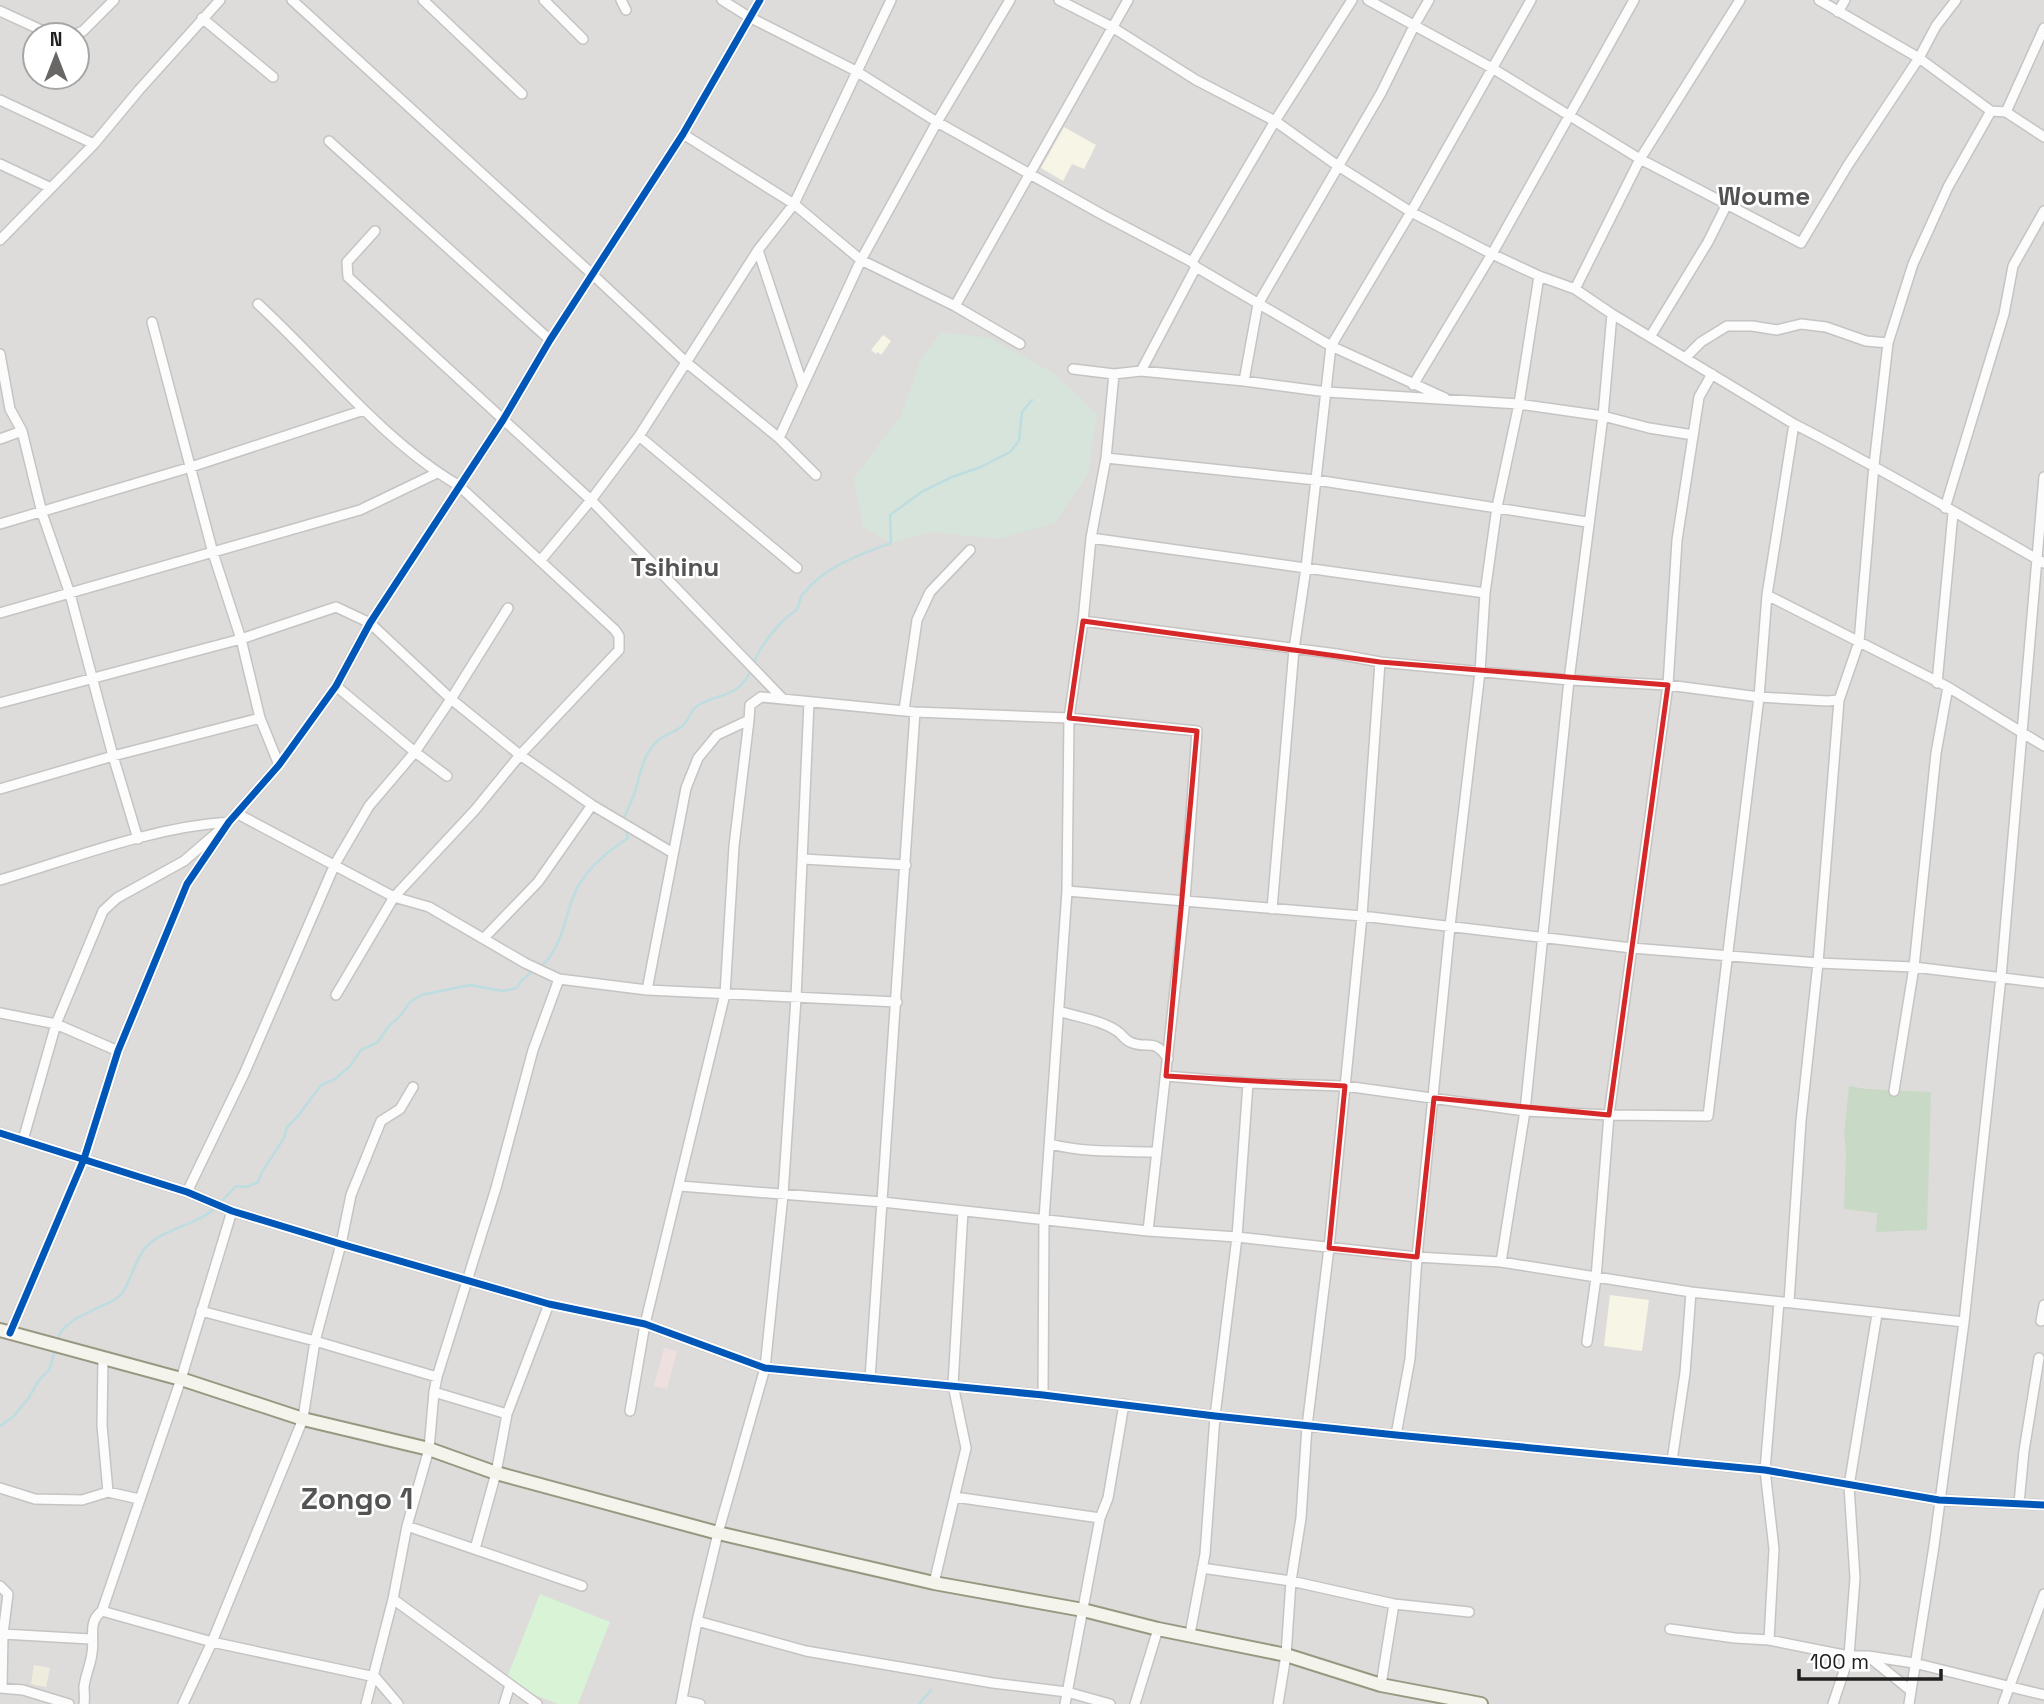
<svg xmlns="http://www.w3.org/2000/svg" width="2044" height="1704" font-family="'Space Grotesk',sans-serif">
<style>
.residential{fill:#dddcda;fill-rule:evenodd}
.commercial{fill:#efe0e0}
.education{fill:#f7f5e5}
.farmland{fill:#eeeddd}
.wetland{fill:#d7e4db}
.cemetery{fill:#c8d9c6}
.park{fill:#d8f3d6}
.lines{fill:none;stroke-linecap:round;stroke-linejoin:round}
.stream{stroke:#bddde1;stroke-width:2.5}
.street-casing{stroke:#c5c4c3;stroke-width:12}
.secondary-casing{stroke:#989880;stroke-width:16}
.street{stroke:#fcfcfc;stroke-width:9}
.secondary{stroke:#f4f3ec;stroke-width:12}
.cycleway-casing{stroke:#fff;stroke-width:11}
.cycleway{stroke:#0057b8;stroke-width:7}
.marked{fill:none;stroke:#d62828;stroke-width:5;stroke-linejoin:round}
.labels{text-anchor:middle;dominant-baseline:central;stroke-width:5;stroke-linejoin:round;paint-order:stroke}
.quarter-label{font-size:26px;font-weight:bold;fill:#535353;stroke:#fff}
.district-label{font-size:30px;font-weight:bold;fill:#535353;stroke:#fff}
</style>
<rect width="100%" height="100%" fill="#eeece9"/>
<path class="residential" d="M0,0H2044V1704H0ZM35,35H77V77H35Z"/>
<path class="commercial" d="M664,1348L677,1351L667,1389L654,1386Z"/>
<path class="education" d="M1064,127L1096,145L1084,169L1072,164L1063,181L1041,168Z
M883,335L891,341L881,355L878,352L876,354L871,350Z
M1610,1295L1649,1300L1642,1351L1604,1346Z"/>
<path class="farmland" d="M34,1665L50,1668L46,1687L31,1684Z"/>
<path class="wetland" d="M942,332L990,338L1056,375L1097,415L1088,474L1055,523L998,539L933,532L891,543L863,527L854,478L901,415L922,357Z"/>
<path class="cemetery" d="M1849,1086L1866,1089L1931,1092L1927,1230L1876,1232L1877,1213L1844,1209L1846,1151L1844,1135Z"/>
<path class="park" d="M540,1594L610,1622L578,1704H558L505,1683Z"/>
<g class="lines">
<path class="stream" d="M754,663C759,647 773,631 785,619C788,615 795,612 797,609C800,604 799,598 803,594C826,566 858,555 891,543L890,515L923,491L952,477L981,467L1010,452L1019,441L1022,412L1032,400
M624,820C626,811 631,803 634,795C641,774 642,752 661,738C668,733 679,731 684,724C691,717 690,709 700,704C722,693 741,696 751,669
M540,966C564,951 565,906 580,883C593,863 609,851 628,838L626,830
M221,1202L236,1186L247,1187L258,1182L262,1172L284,1138L287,1127L298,1116L321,1085L335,1079L350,1066L361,1050L378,1042L388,1027L401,1015L410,1002L421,995L470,985L502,991L517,988L521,981L534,970
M57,1341C62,1318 99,1310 117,1298C130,1289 134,1259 146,1247C165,1227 197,1226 216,1207
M0,1426L13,1417L28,1399L39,1380L49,1370L55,1351
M919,1704L931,1690"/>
<defs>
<path id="street" d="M292,0L592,274L687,363L779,438L861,260L937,122L1010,0
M423,0L522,94
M544,0L583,39
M621,0L626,10
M722,0L749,17L856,71L937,122L1103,215L1192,262L1196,267L1331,346L1445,398
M1059,0L1112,27L1196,80L1275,121L1338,166L1411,212L1492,254L1539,276L1575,289L1612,314L1794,424L1767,595L1948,687L2044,746
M1368,0L1492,68L1640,159L1801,243L1848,165L1919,58L1936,26L1956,0
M1819,0L1919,58L1991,111L2006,112L2044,137
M0,11L52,35
M1838,12L1845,0
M202,18L273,77
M73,35L83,31L114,0
M0,100L94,144
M2006,112L2044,28
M683,134L794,204L861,260L955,306L1020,344
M329,141L550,340
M0,164L51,188
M375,231L347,262L348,277L591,500L783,699
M0,240L94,144L139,90L220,0
M758,250L803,386
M1192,262L1275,121L1352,0
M1575,289L1640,159L1740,0
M258,304C322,363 383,441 458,485L615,630L619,636V650L520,755L475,810L394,897L336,995
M955,306L1128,0
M152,322L213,553L241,639L260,718L279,765
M1650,337L1708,242L1727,204
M0,354L10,409L22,431L0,439
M1685,358L1701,342L1727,326H1752L1777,330L1801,324L1826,327L1866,341L1888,343
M1073,369L1114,374L1141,371L1244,381L1327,392L1519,404L1603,416L1649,428L1693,435
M1141,371L1196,267
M1114,374L1106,458L1091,538L1083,621L1069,718L1067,891L1362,916L1632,948L1818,963L1914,967L2044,983
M1244,381L1258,304L1381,93L1415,24L1429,0
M1413,385L1492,254L1634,0
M1794,424C1879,467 1961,516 2044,563
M22,431L42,513L70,594L113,756L138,839
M639,436L797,568
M779,438L816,475
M1106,458L1316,480L1587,522
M1945,508L2004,314L2013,266L2044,211
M0,524L191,467L364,410
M1091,538L1485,593
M540,561L591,500L639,436L758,250L794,204L891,0
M0,613L360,510L437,473
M1083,621L1337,654L1380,662L1569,680L1668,685L1759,697L1827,701L1839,700L1859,642L1874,465L1888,343L1913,264L1948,187L1991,111
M1937,683L1953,513
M336,686L415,752L447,776
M0,703L241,639L336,607L370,623L451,699L520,755L592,805L673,853
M904,710L917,620L930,592L970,550
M0,789L113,756L260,718
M236,813L394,897L429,907L525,963L559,979
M803,859L906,865
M0,880C74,858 152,827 229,822
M1272,909L1294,649L1306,568L1331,346L1411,212L1531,0
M485,937L538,882L592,805
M647,990L686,788L698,758L717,735L749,720L750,705L761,697L915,712L1069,718L1197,731L1185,900L1148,1231
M1059,1011C1077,1017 1101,1020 1117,1031C1122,1034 1125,1040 1130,1042C1147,1050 1155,1037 1168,1059
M0,1013L56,1024L118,1051
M1166,1076L1248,1083L1345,1086L1525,1111L1609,1115L1708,1116L1759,697L1767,595
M1894,1091L1914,967L1936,753L1948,687
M0,1133L187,1192L232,1211L341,1244L549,1304L645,1324L765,1368L1043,1395L1215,1416L1396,1435L1765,1470L1939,1500L2044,1505
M23,1140L56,1024L103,911L117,898L184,861L220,830
M1050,1144C1085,1153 1121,1151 1157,1152
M680,1186L882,1202L1148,1231L1237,1237L1417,1257L1501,1262L1691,1292L1964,1322
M187,1192L244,1074L335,864L369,806L415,752L451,699L508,608
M1501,1262L1525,1111L1569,680L1603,416L1612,314
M1789,1302L1801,1121L1818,963L1839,700
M201,1311L315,1341L437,1377
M2041,1321L2044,1305
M10,1333L84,1159L118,1051L187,884L229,822L279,765L336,686L370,623L503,420L550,340L683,134L760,0
M1587,1342L1596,1278L1609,1115L1668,685L1677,540L1699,397L1712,374
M103,1358L102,1425L108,1492
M870,1379L915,712
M434,1392L507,1414
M1043,1395L1044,1219L1067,891
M630,1411L645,1324L725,994L734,846L749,720
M303,1418L315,1341L341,1244L351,1195L381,1121L400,1109L413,1087
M1396,1435L1410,1359L1417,1257L1450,926L1480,672L1485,593L1497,507L1519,404L1539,276
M1672,1461L1685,1373L1691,1292
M0,1488L35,1499L82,1500L108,1492L139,1499
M955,1497L1100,1518
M2019,1503L2024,1451L2039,1358
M407,1526L582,1586
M475,1549L496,1473L507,1414L549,1304
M1202,1568L1291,1581L1394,1604L1469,1612
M934,1583L966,1448L953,1385L963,1211
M0,1586L8,1594L3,1634L2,1688
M393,1599L537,1704
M102,1611L212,1642L375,1677L398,1704
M697,1621L806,1651L993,1683L1067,1692L1110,1704
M1670,1629L1735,1638L1769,1640L1849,1656H1868L1914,1663L2044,1695
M3,1634L90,1639
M1190,1634L1205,1554L1215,1416L1237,1237L1248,1083
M1769,1640L1774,1549L1765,1470L1779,1302
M1869,1657L1910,1690
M1381,1685L1394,1604
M0,1688L23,1690L69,1704
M682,1700L700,1704
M84,1704C85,1698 84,1693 84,1687C85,1676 91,1664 92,1653C95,1638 87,1622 102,1611L181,1379L232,1211
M183,1704L212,1642L303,1419
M366,1704L393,1599L407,1526L429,1449L434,1392L437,1377L496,1188L533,1050L559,979L647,990L897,1002
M504,1704L510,1685
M681,1704L697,1621L718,1533L765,1368L783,1195L796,998L809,702
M1065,1704L1100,1518L1108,1498L1124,1404
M1135,1704L1158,1629
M1278,1704L1286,1655L1291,1581L1301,1518L1307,1426L1329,1248L1362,916L1380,662
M1833,1704L1849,1656L1855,1578L1849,1486L1877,1314
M1909,1704L1934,1546L1964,1322L2001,977L2044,477
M2003,1704L2044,1594"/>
<path id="secondary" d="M0,1330L181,1379L303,1419L429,1449L496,1473L718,1533L934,1583L1083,1610L1158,1629L1286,1655L1381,1685L1481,1704"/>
</defs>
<use href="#street" class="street-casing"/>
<use href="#secondary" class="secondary-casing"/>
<use href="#street" class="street"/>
<use href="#secondary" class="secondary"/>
<defs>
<path id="cycleway" d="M0,1133L187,1192L232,1211L341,1244L549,1304L645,1324L765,1368L1043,1395L1215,1416L1396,1435L1765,1470L1939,1500L2044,1505
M10,1333L84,1159L118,1051L187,884L229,822L279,765L336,686L370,623L503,420L550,340L683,134L760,0"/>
</defs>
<use href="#cycleway" class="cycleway-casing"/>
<use href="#cycleway" class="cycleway"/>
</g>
<path class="marked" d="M1083,621L1380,662L1668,685L1609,1115L1434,1098L1417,1257L1329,1248L1345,1086L1166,1076L1197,731L1069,718Z"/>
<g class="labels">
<g class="quarter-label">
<text x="1764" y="196">Woume</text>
<text x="675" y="567">Tsihinu</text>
</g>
<g class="district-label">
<text x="357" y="1498">Zongo 1</text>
</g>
</g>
<g transform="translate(56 56)"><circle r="33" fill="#ffffff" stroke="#a6a6a6" stroke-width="2"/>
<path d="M0-5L12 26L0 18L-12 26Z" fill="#686766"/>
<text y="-10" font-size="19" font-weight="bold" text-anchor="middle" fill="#202020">N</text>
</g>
<path d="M1799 1669v10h142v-10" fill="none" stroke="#202020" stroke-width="3.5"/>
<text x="1810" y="1669" font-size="21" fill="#202020" stroke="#ffffff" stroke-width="5" paint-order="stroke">100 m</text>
</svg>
